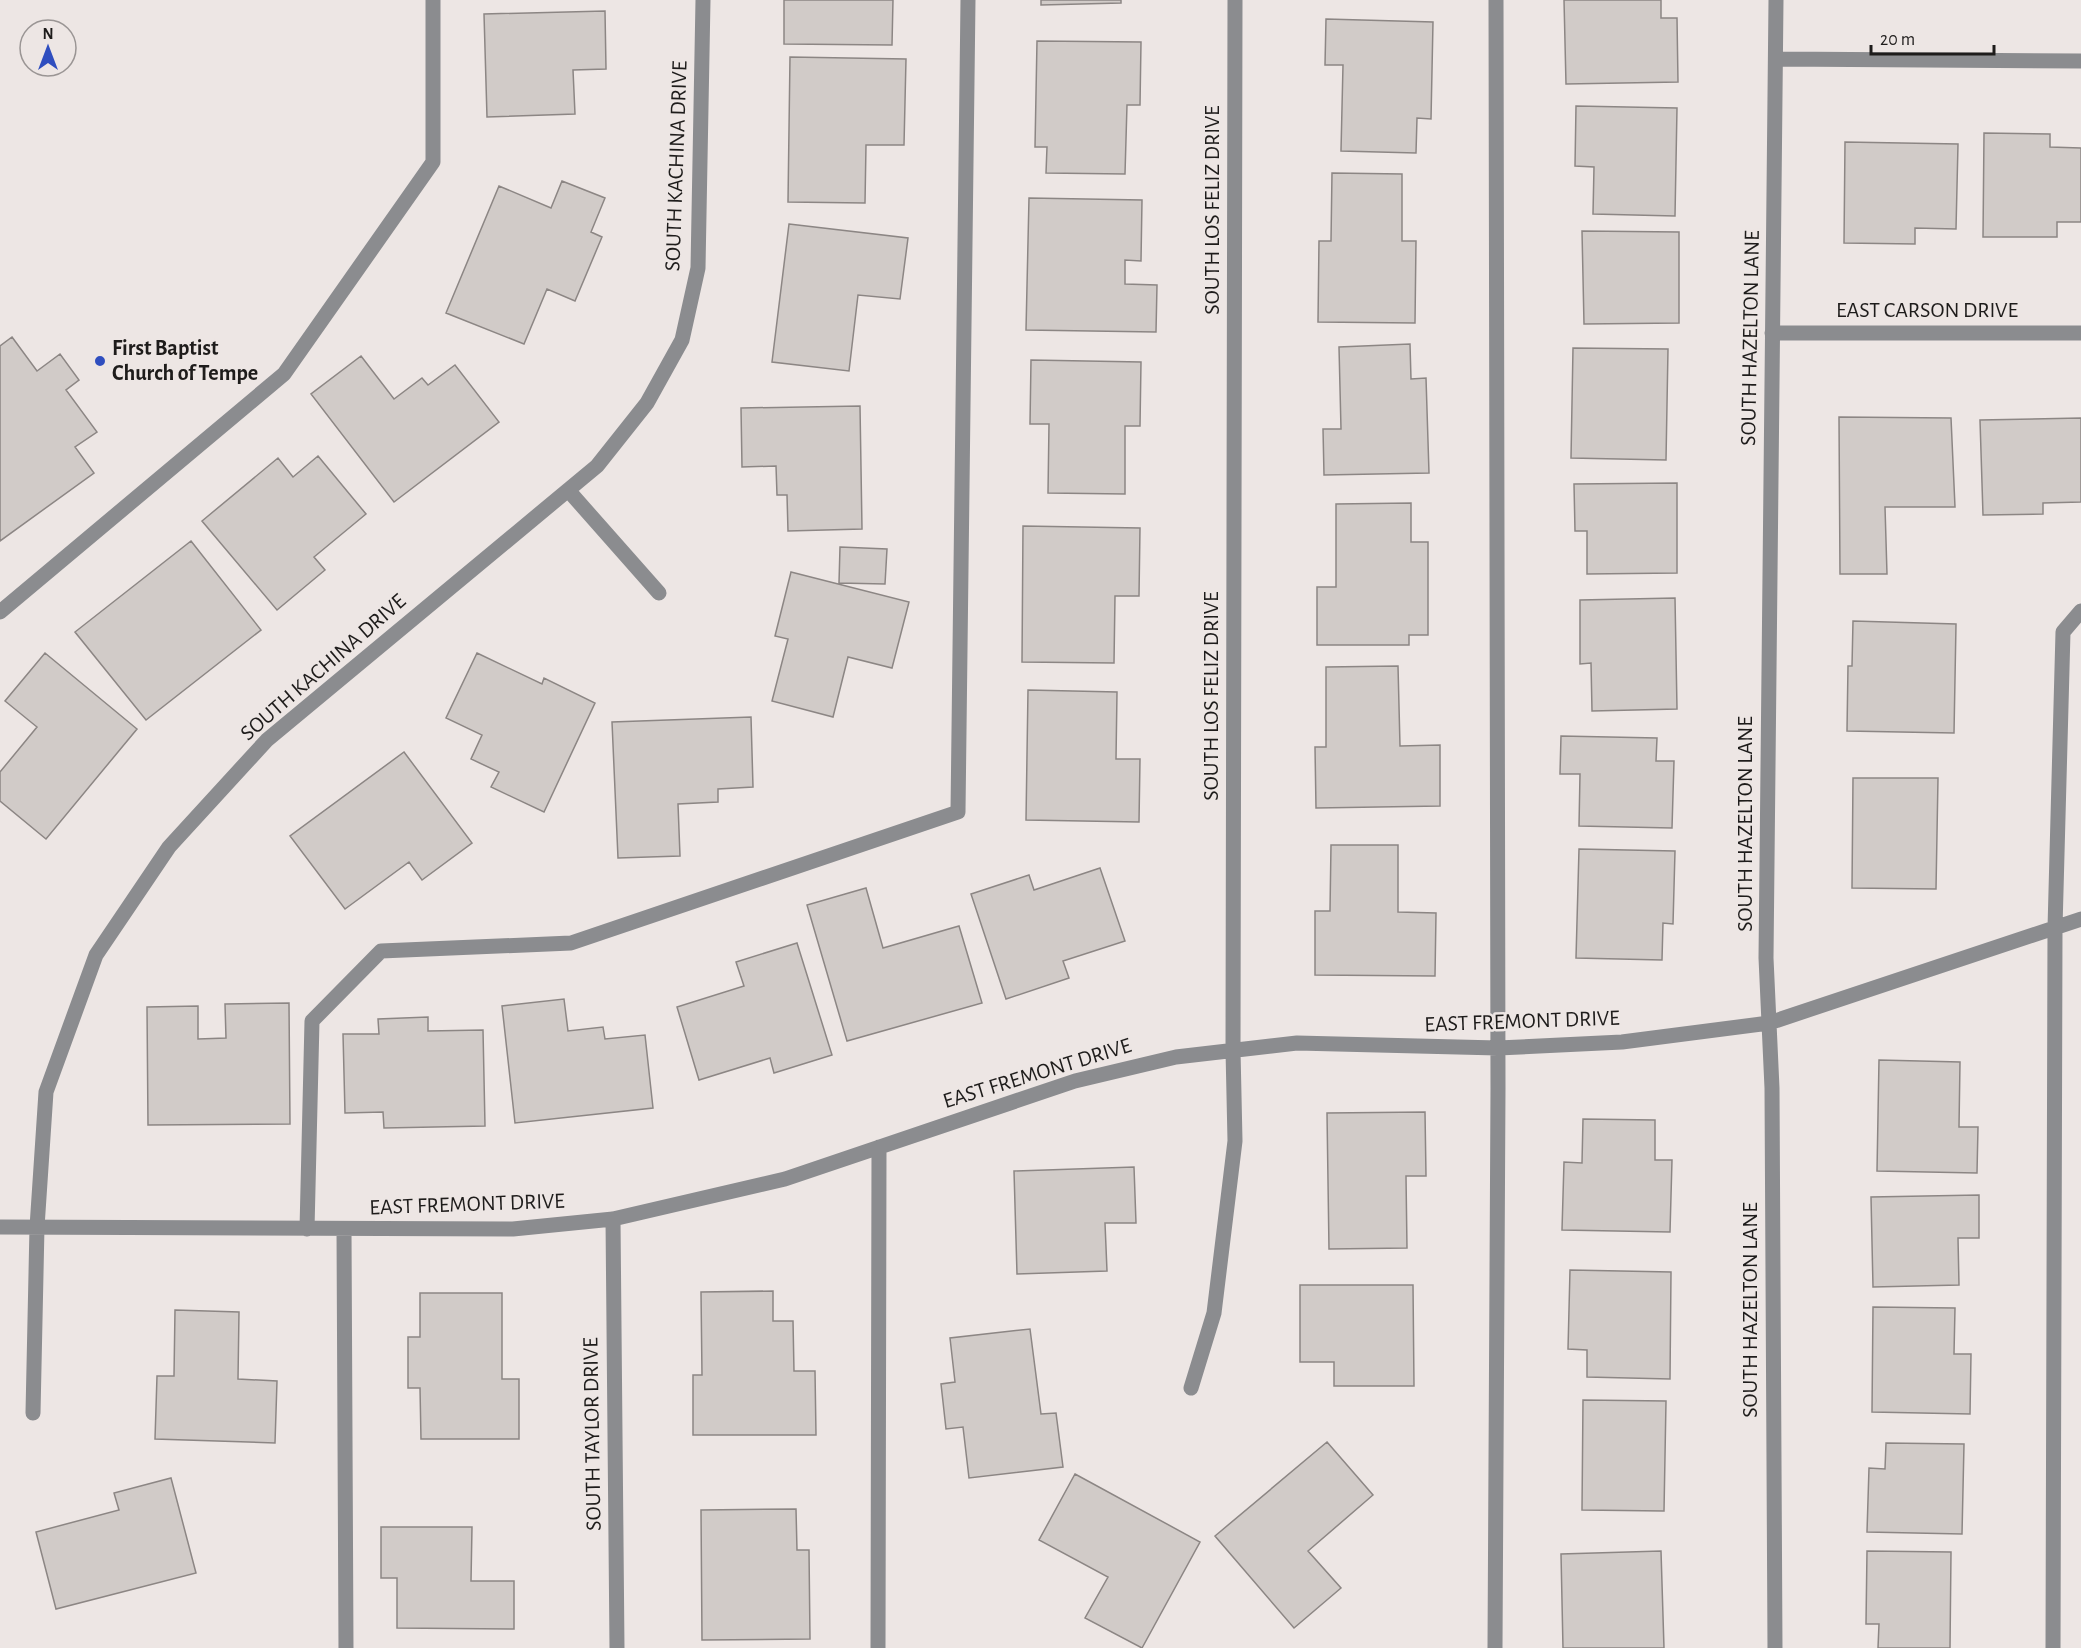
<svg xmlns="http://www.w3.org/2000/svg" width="2081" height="1648" font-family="'Alegreya Sans',sans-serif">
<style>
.building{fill:#d1cbc8;stroke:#8c8684;stroke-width:1.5}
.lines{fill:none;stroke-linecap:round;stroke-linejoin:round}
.minor{stroke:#8b8c8f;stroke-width:15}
.poi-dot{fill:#2f4ebf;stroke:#ede6e4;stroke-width:2}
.labels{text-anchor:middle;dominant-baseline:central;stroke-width:5;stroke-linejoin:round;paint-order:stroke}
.street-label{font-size:22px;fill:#1e1c1b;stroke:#ede6e4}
.poi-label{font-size:22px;font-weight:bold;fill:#1e1c1b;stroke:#ede6e4;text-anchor:start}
</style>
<rect width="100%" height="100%" fill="#ede6e4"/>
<path class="building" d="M784,0H893L892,45L784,44Z
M1041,0H1121V3L1041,5Z
M1564,0H1661V18H1677L1678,82L1566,84Z
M605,11L606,69L573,70L575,114L487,117L484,14Z
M1326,19L1433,22L1431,119L1417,118L1416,153L1341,151L1343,65H1325Z
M1037,41L1141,42L1140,105H1127L1125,174L1046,173L1047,147H1035Z
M790,57L906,59L904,145H866L865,203L788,202Z
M1576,106L1677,108L1675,216L1593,214L1594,167L1575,166Z
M1984,133L2050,134V147L2081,148V222H2057V237H1983Z
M1845,142L1958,144L1956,229L1915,228V244L1844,243Z
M1332,173L1402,174V241H1416L1415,323L1318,322L1319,241H1331Z
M562,181L605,198L591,232L602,237L575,301L547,289L524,344L446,313L499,186L551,208Z
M1029,198L1142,200L1141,261L1125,260V284L1157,285L1156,332L1026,330Z
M789,224L908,238L900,299L858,295L849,371L772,362Z
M1582,231L1679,232V323L1584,324Z
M12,337L37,371L60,354L79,380L66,390L97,432L75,447L94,473L0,541V346Z
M1410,344L1411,379L1426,378L1429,473L1324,475L1323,429H1341L1339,347Z
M1573,348L1668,349L1666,460L1571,458Z
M361,356L394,399L422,378L428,385L455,365L499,422L394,502L311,394Z
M1031,360L1141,362L1140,426H1125V494L1048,493L1049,424H1030Z
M860,406L862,529L788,531L787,495H777L776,466L742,467L741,408Z
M1839,417L1951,418L1955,507H1885L1887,574H1840Z
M2081,418V502L2043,503V514L1983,515L1980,420Z
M318,456L366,514L314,557L325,570L277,610L202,521L278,458L293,477Z
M1677,483V573L1587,574V531H1575L1574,484Z
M1411,503V542H1428V635H1409V645H1317V587H1336V504Z
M1023,526L1140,528L1139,596H1115L1114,663L1022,662Z
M191,541L261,630L146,720L75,632Z
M840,547L887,549L885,584L839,583Z
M791,572L909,602L892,668L848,657L833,717L772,701L788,639L775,636Z
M1675,598L1677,709L1592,711L1591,663L1580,664V600Z
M1853,621L1956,624L1954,733L1847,731L1848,666H1852Z
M45,653L137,729L46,839L0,801V772L37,727L5,701Z
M477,653L542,684L544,678L595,703L544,812L491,787L499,772L471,759L482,735L446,718Z
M1398,666L1400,746L1440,745V806L1316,808L1315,747H1326V667Z
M1028,690L1117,692L1116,759H1140L1139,822L1026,820Z
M751,717L753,787L718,789V802L678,804L680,856L618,858L612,722Z
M1561,736L1657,738L1656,761H1674L1672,828L1579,826L1580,774H1560Z
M404,752L472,843L422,880L409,862L345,909L290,836Z
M1853,778H1938L1936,889L1852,888Z
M1331,845H1398V912L1436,913L1435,976L1315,975V911H1330Z
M1579,849L1675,851L1673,924L1663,923L1662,960L1576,958Z
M1100,868L1125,941L1063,961L1069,978L1006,999L971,894L1029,875L1034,890Z
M866,888L883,948L959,926L982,1003L847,1041L807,905Z
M797,943L832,1055L774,1073L770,1058L699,1080L677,1007L744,986L736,962Z
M564,999L568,1031L603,1027L605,1039L645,1035L653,1108L515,1123L502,1006Z
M289,1003L290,1124L148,1125L147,1007L198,1006V1039L226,1038L225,1004Z
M428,1017V1031L483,1030L485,1126L384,1128L383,1112L345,1113L343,1034H379L378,1019Z
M1879,1060L1960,1062L1959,1127H1978L1977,1173L1877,1171Z
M1425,1112L1426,1176H1406L1407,1248L1329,1249L1327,1113Z
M1583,1119L1655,1120V1160H1672L1670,1232L1562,1230L1564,1162L1582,1163Z
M1134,1167L1136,1223H1105L1107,1271L1017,1274L1014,1171Z
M1979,1195V1238H1958L1959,1285L1873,1287L1871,1197Z
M1570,1270L1671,1272L1670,1379L1587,1377V1350L1568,1349Z
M1300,1285H1413L1414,1386H1334V1362H1300Z
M773,1291V1321H793L794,1371H815L816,1435H693V1375H702L701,1292Z
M420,1293H502V1379H519V1439H421L420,1388H408V1337H420Z
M1873,1307L1955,1308L1954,1354H1971L1970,1414L1872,1412Z
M175,1310L239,1312L238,1379L277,1381L275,1443L155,1439L157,1376H174Z
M1030,1329L1041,1414L1056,1413L1063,1467L969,1478L963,1427L946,1429L941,1384L955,1382L950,1338Z
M1583,1400L1666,1401L1664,1511L1582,1510Z
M1327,1442L1373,1495L1308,1551L1341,1588L1294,1628L1215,1536Z
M1886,1443L1964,1444L1962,1534L1867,1532L1869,1468L1885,1469Z
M1075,1474L1200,1542L1142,1648L1085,1618L1108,1577L1039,1540Z
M171,1478L196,1573L56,1609L36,1532L119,1510L114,1493Z
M796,1509L797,1550H809L810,1639L702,1640L701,1510Z
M381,1527H472L471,1581H514V1629L397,1628V1578H381Z
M1661,1551L1664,1648H1563L1561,1554Z
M1867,1551L1951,1552L1950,1648H1878L1879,1624H1866Z"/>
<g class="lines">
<path class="minor" d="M1776,59L2081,61
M1772,333H2081
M568,490L659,593
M0,612L284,374L433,162V0
M613,1219L617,1648
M0,1227L513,1229L613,1219L785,1179L1075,1081L1176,1057L1297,1043L1498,1048L1622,1042L1769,1023L2081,919
M307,1229L312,1021L381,951L571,943L958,812L968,0
M344,1229L346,1648
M1191,1388L1214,1313L1235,1141L1233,1050L1235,0
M33,1413L37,1227L46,1092L96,955L169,847L267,740L597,466L647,403L682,340L698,268L703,0
M878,1648L879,1147
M1495,1648L1498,1088L1496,0
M1775,1648L1772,1088L1766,958L1776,0
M2053,1648L2055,928L2063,632L2081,611"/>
</g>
<circle class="poi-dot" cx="100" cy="361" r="6"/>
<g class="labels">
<g class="street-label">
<text transform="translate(676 166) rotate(-88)">SOUTH KACHINA DRIVE</text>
<text transform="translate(1212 210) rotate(-90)">SOUTH LOS FELIZ DRIVE</text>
<text x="1927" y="310">EAST CARSON DRIVE</text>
<text transform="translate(1750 338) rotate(-89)">SOUTH HAZELTON LANE</text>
<text transform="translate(323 667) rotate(-41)">SOUTH KACHINA DRIVE</text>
<text transform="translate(1211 696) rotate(-90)">SOUTH LOS FELIZ DRIVE</text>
<text transform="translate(1745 824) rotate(-90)">SOUTH HAZELTON LANE</text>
<text transform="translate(1522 1021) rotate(-2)">EAST FREMONT DRIVE</text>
<text transform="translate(1037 1073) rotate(-17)">EAST FREMONT DRIVE</text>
<text transform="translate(467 1204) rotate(-2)">EAST FREMONT DRIVE</text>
<text transform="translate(1750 1310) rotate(-90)">SOUTH HAZELTON LANE</text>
<text transform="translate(592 1434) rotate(-91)">SOUTH TAYLOR DRIVE</text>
</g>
<g class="poi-label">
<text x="112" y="348">First Baptist<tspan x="112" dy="25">Church of Tempe</tspan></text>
</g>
</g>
<g transform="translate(48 48)"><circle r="28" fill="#ede6e4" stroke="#9a9594" stroke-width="1.5"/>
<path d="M0-4.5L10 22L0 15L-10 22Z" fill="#2f4ebf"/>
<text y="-9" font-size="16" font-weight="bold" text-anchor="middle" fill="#1e1c1b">N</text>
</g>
<path d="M1871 45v9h123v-9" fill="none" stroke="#1e1c1b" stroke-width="3"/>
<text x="1880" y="45" font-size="18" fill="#1e1c1b" stroke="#ede6e4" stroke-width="4.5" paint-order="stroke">20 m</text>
</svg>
